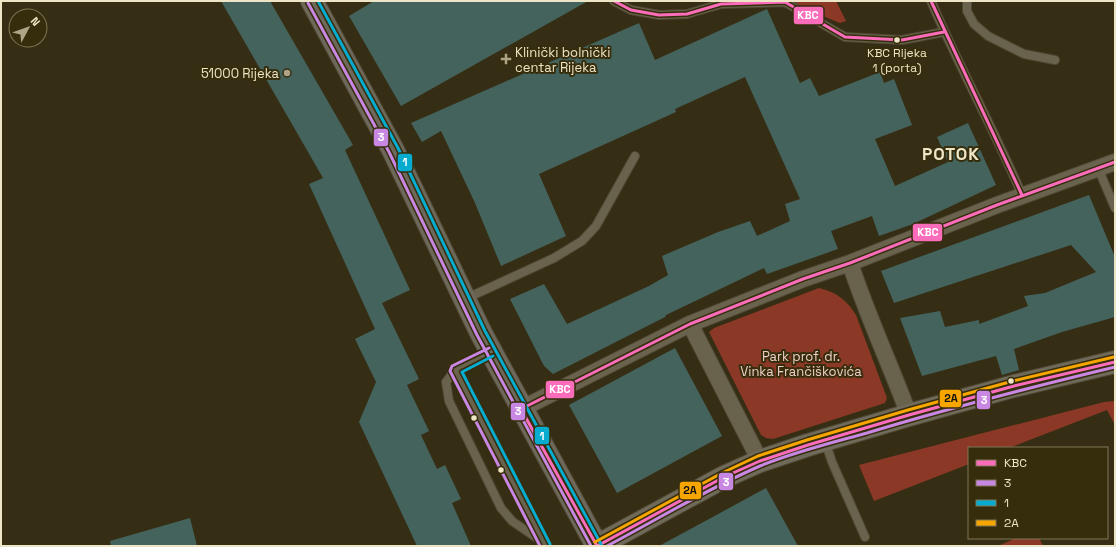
<svg xmlns="http://www.w3.org/2000/svg" width="1116" height="547" font-family="'Space Grotesk',sans-serif">
<style>
.green{fill:#8c3826}
.building{fill:#44635d}
.lines{fill:none;stroke-linecap:round;stroke-linejoin:round}
.service-casing{stroke:#4f4834;stroke-width:10}
.minor-casing{stroke:#4f4834;stroke-width:18}
.secondary-casing{stroke:#4f4834;stroke-width:24}
.primary-casing{stroke:#4f4834;stroke-width:24}
.service{stroke:#69624c;stroke-width:8}
.minor{stroke:#69624c;stroke-width:16}
.secondary{stroke:#706a5a;stroke-width:22}
.primary{stroke:#6d685a;stroke-width:22}
.bus-1-casing{stroke:#362d0d;stroke-width:6}
.bus-2-casing{stroke:#362d0d;stroke-width:6}
.bus-3-casing{stroke:#362d0d;stroke-width:6}
.bus-4-casing{stroke:#362d0d;stroke-width:6}
.bus-1{stroke:#fb6dba;stroke-width:3}
.bus-2{stroke:#c787e3;stroke-width:3}
.bus-3{stroke:#06acd0;stroke-width:3}
.bus-4{stroke:#f7a600;stroke-width:3}
.bus-dot{fill:#eee4c6;stroke:#362d0d;stroke-width:1.5}
.poi-dot{fill:#aea488;stroke:#362d0d;stroke-width:1.5}
.labels{text-anchor:middle;dominant-baseline:central;stroke-width:4;stroke-linejoin:round;paint-order:stroke}
.bus-label{font-size:12px;fill:#eee4c6;stroke:#362d0d}
.poi-label{font-size:13px;fill:#eee4c6;stroke:#362d0d;text-anchor:start}
.park-label{font-size:13px;fill:#efcec7;stroke:#362d0d}
.district-label{font-size:17px;font-weight:bold;letter-spacing:1px;fill:#eee4c6;stroke:#362d0d}
.line-badge{stroke:#362d0d;stroke-width:1.5}
.badge-label{font-size:11px;text-anchor:middle;font-weight:bold;fill:#fff}
.pale-badge-label{font-size:11px;text-anchor:middle;font-weight:bold;fill:#111}
</style>
<rect width="100%" height="100%" fill="#362e14"/>
<path class="green" d="M792,1H836L846,21L840,23L793,4Z
M819,288C836,292 847,300 856,315L887,398L885,403L773,439L766,438L761,435L709,332L714,328Z
M1115,401V425L1107,410L1009,448H969V464L874,501L859,465L1104,402Z
M1016,538H1039L1043,546H998Z"/>
<path class="building" d="M221,1H270L353,145L345,150L410,290L382,303L419,379L407,385L429,431L421,435L437,469L445,465L461,499L452,503L471,546H417L359,422L376,382L355,339L375,329L309,184L323,178Z
M374,1H588L401,106L349,16Z
M767,9L800,83L810,78L819,96L880,72L884,83L894,79L912,125L875,139L895,186L948,162L937,137L968,123L996,185L913,224L879,236L872,216L831,231L838,249L767,274L764,268L666,315L665,317L553,374L544,366L510,299L544,284L567,324L649,286L668,275L662,256L718,232L750,221L757,236L790,221L785,204L800,199L745,77L675,109L676,112L539,174L566,236L501,266L475,203L441,131L422,142L411,123L639,23L655,60Z
M1089,195L1115,257V317L1062,332L1014,349L1019,370L1002,375L996,356L922,376L900,318L940,311L945,327L979,320V324L1028,306L1024,296L1045,293L1096,272L1071,245L894,303L881,271Z
M675,348L722,436L617,493L569,405Z
M766,488L798,546H659L709,519Z
M190,518L197,546H111L110,541Z"/>
<g class="lines">
<defs>
<path id="service" d="M614,1L631,10L659,15L687,14L721,4L785,2L845,37L902,40L944,32
M931,1C959,67 994,129 1022,195
M967,1V11L974,24L988,36L1024,54L1055,60
M1098,168L1115,208
M465,299L554,258L582,241L596,226L635,156
M490,352L455,370L546,546
M455,370L446,382L449,401L501,508L512,521L544,543
M825,441L832,462L865,537"/>
<path id="minor" d="M850,263C867,315 890,364 909,415
M690,324L760,461
M521,409L690,324L803,279L850,263L997,205L1115,162"/>
<path id="secondary" d="M597,546L724,477L760,461L808,445L909,415L1014,386L1115,362"/>
<path id="primary" d="M312,1L393,150L481,333L597,546"/>
</defs>
<use href="#service" class="service-casing"/>
<use href="#minor" class="minor-casing"/>
<use href="#secondary" class="secondary-casing"/>
<use href="#primary" class="primary-casing"/>
<use href="#service" class="service"/>
<use href="#minor" class="minor"/>
<use href="#secondary" class="secondary"/>
<use href="#primary" class="primary"/>
<defs>
<path id="bus-1" d="M614,1L631,10L659,15L687,14L721,4L785,2L845,37L902,40L944,32
M931,1L1022,195
M597,546L521,409L690,324L803,279L850,263L997,205L1115,162
M597,546L724,477L760,461L808,445L909,415L1014,386L1115,362"/>
<path id="bus-2" d="M308,3L389,152L477,335L591,546
M489,348L452,366L450,371L540,546
M607,546C658,519 707,489 760,466C794,452 831,443 867,433C949,408 1032,387 1115,367"/>
<path id="bus-3" d="M318,1L398,148L485,331L601,544
M493,356L462,372L550,544"/>
<path id="bus-4" d="M595,542L722,473L758,456L807,440L908,410L1013,381L1114,357"/>
</defs>
<use href="#bus-1" class="bus-1-casing"/>
<use href="#bus-2" class="bus-2-casing"/>
<use href="#bus-3" class="bus-3-casing"/>
<use href="#bus-4" class="bus-4-casing"/>
<use href="#bus-1" class="bus-1"/>
<use href="#bus-2" class="bus-2"/>
<use href="#bus-3" class="bus-3"/>
<use href="#bus-4" class="bus-4"/>
</g>
<g class="bus-dot">
<circle cx="897" cy="40" r="3.5"/>
<circle cx="1011" cy="381" r="3.5"/>
<circle cx="474" cy="418" r="3.5"/>
<circle cx="501" cy="470" r="3.5"/>
</g>
<g class="poi-dot">
<path d="M504 53h4v4h4v4h-4v4h-4v-4h-4v-4h4z"/>
<circle cx="287" cy="73" r="4"/>
</g>
<g class="labels">
<g class="bus-label">
<text x="897" y="53">KBC Rijeka<tspan x="897" dy="15">1 (porta)</tspan></text>
</g>
<g class="poi-label">
<text x="515" y="52">Klinički bolnički<tspan x="515" dy="15">centar Rijeka</tspan></text>
<text x="279" y="73" text-anchor="end">51000 Rijeka</text>
</g>
<g class="park-label">
<text x="801" y="356">Park prof. dr.<tspan x="801" dy="15">Vinka Frančiškovića</tspan></text>
</g>
<g class="district-label">
<text x="951" y="154">POTOK</text>
</g>
</g>
<g class="line-badge">
<rect x="793" y="6" width="31" height="19" rx="4" fill="#fb6dba"/>
<rect x="373" y="128" width="16" height="19" rx="4" fill="#c787e3"/>
<rect x="397" y="153" width="16" height="19" rx="4" fill="#06acd0"/>
<rect x="912" y="223" width="31" height="19" rx="4" fill="#fb6dba"/>
<rect x="545" y="380" width="30" height="19" rx="4" fill="#fb6dba"/>
<rect x="939" y="389" width="23" height="19" rx="4" fill="#f7a600"/>
<rect x="976" y="390" width="15" height="20" rx="4" fill="#c787e3"/>
<rect x="510" y="402" width="16" height="19" rx="4" fill="#c787e3"/>
<rect x="534" y="426" width="16" height="19" rx="4" fill="#06acd0"/>
<rect x="718" y="472" width="16" height="19" rx="4" fill="#c787e3"/>
<rect x="679" y="481" width="23" height="19" rx="4" fill="#f7a600"/>
</g>
<g class="badge-label">
<text x="808" y="19">KBC</text>
<text x="381" y="141">3</text>
<text x="405" y="166">1</text>
<text x="928" y="236">KBC</text>
<text x="560" y="393">KBC</text>
<text x="984" y="404">3</text>
<text x="518" y="415">3</text>
<text x="542" y="440">1</text>
<text x="726" y="486">3</text>
</g>
<g class="pale-badge-label">
<text x="951" y="402">2A</text>
<text x="690" y="494">2A</text>
</g>
<rect width="1116" height="547" fill="none" stroke="#eee4c6" stroke-width="4"/>
<rect x="968" y="447" width="140" height="92" fill="#362d0d" stroke="#807657"/>
<rect x="976" y="460" width="20" height="6" fill="#fb6dba" stroke="#807657"/>
<text x="1004" y="467" font-size="12" fill="#eee4c6">KBC</text>
<rect x="976" y="480" width="20" height="6" fill="#c787e3" stroke="#807657"/>
<text x="1004" y="487" font-size="12" fill="#eee4c6">3</text>
<rect x="976" y="500" width="20" height="6" fill="#06acd0" stroke="#807657"/>
<text x="1004" y="507" font-size="12" fill="#eee4c6">1</text>
<rect x="976" y="520" width="20" height="6" fill="#f7a600" stroke="#807657"/>
<text x="1004" y="527" font-size="12" fill="#eee4c6">2A</text>
<g transform="translate(28 28) rotate(49)"><circle r="19" fill="#362d0d" stroke="#807657"/>
<path d="M0-3L7 15L0 10L-7 15Z" fill="#aea488"/>
<text y="-6" font-size="11" font-weight="bold" text-anchor="middle" fill="#eee4c6">N</text>
</g>
</svg>
